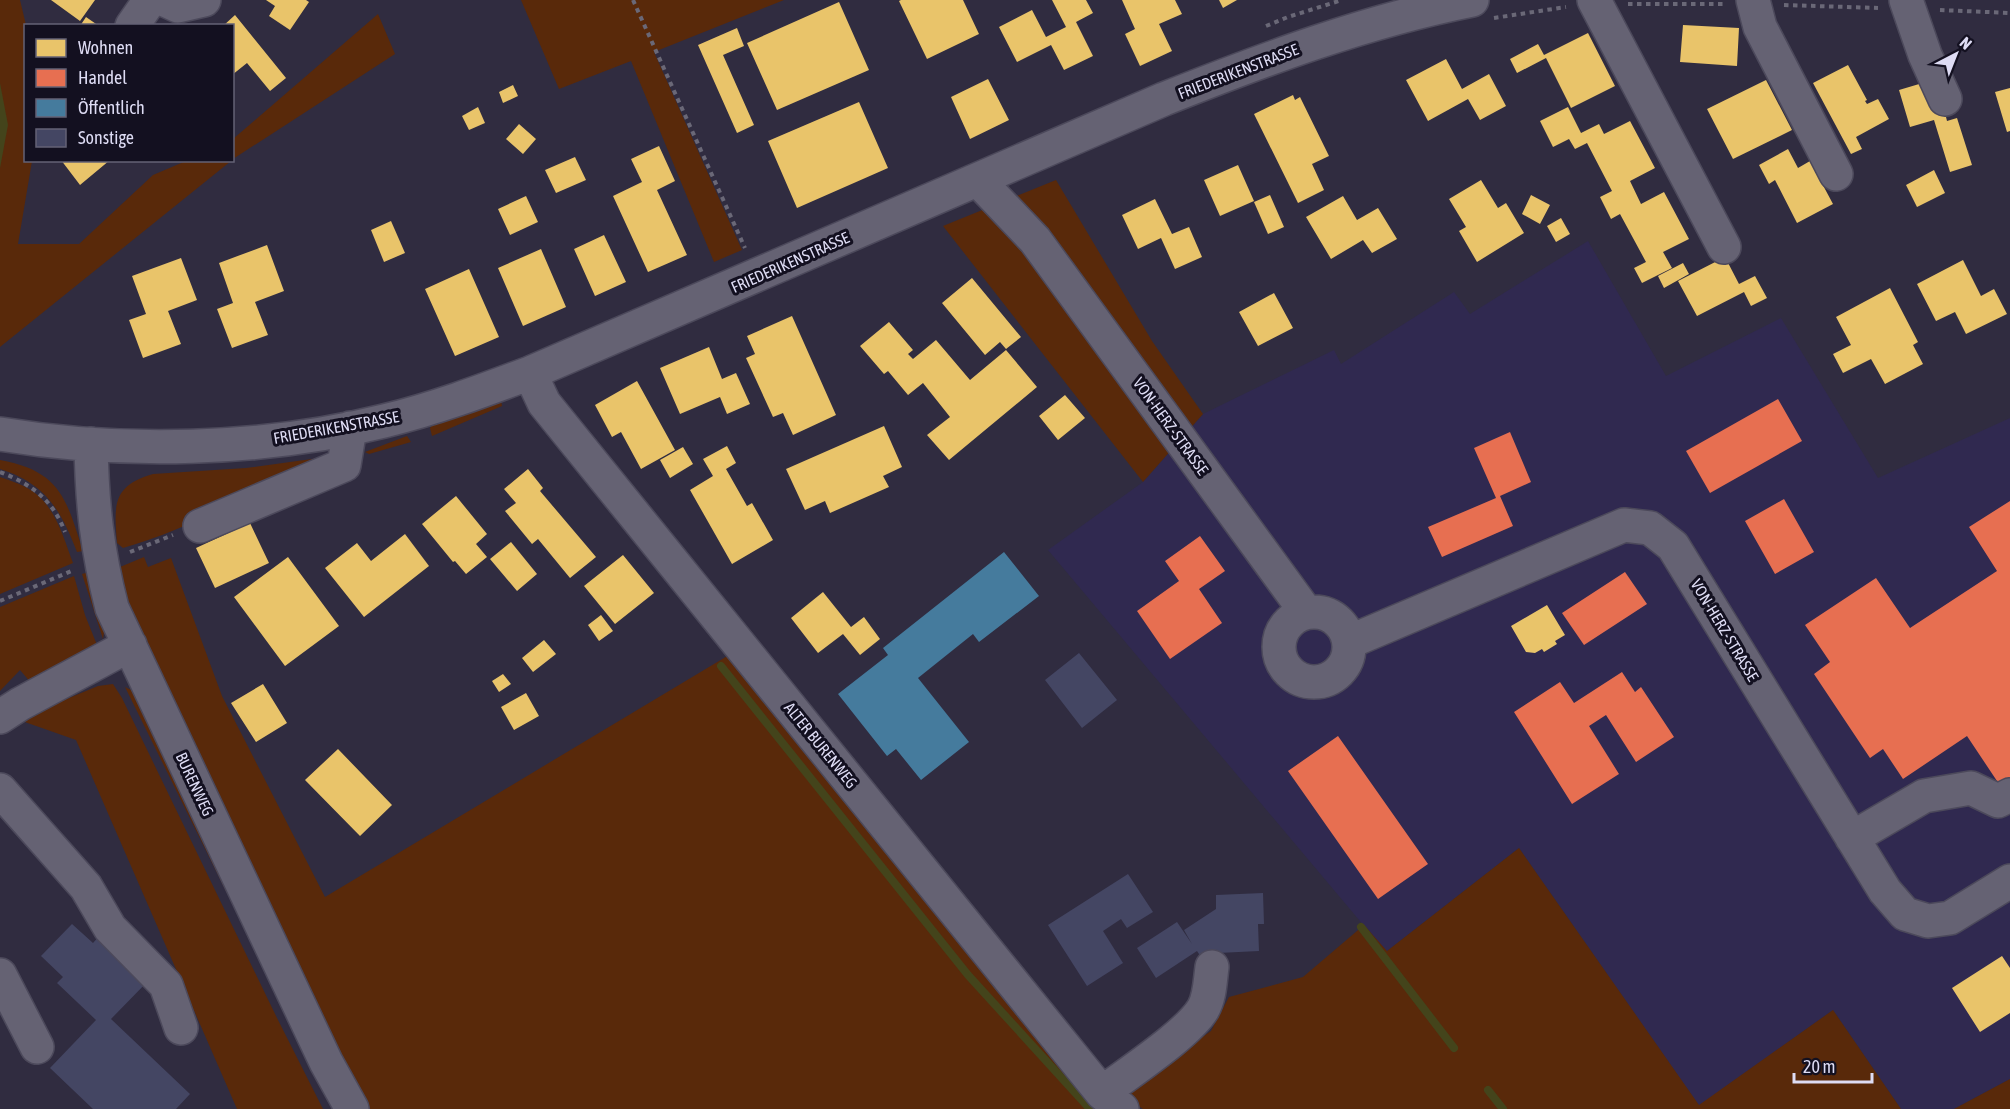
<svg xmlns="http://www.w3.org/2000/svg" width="2010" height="1109" font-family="'Asap Condensed',sans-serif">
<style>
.built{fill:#302950}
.green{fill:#59290a}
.water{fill:#44441b}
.homes{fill:#e9c46a}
.shops{fill:#e76f51}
.public{fill:#457b9d}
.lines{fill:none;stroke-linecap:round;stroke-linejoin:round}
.stream{stroke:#44441b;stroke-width:8}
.building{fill:#444663}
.minor-casing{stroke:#4c495b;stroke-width:36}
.path{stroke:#6a6877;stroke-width:4;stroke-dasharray:4.5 4.5;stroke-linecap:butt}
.minor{stroke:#656273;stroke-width:33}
.labels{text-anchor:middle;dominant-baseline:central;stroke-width:6;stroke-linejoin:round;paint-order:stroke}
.street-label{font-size:16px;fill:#dedcf4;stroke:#131020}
</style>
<rect width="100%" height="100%" fill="#302c40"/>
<path class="built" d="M1588,241L1666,376L1781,318L1878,478L2010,418V1079L1954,1109H1901L1833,1010L1699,1106L1519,848L1386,952L1048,550L1143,482L1203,414L1334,350L1341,364L1454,292L1470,314Z"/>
<path class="green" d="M0,0H20L26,25V160L32,161L18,244H79L153,175L186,161H231L0,347Z
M521,0H784L654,52L742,250L714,262L631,61L559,89Z
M378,14L395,54L233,159V139Z
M1056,180L1152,341L1203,414L1143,482L943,226Z
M501,401L502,406L432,436L430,428L434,423Z
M407,436L411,442L369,454L365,452Z
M319,458C255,491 193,528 123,548L117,543C114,505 112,486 153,474L246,468Z
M0,460C60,471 66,498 83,551L77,552C61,510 45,483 0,469Z
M0,477C11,481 25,485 35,493C56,509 64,539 73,563L0,594Z
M144,557L148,567L171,558L222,696L325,897L729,655L1108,1109H367L186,735L142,639L122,584L120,567Z
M89,572L105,625L103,639L82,574Z
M74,576L85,615L97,645L32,684L20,670L0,691V607Z
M113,684L122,698L277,1018L323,1109H237L76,740L22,721L28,715L98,686Z
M125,687L135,692L269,978Z
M1519,848L1699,1105L1833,1010L1901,1109H1143L1124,1097L1130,1087L1211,1031L1229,997L1303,977L1364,925L1387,951Z
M2010,1079V1109H1954Z"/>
<path class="water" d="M0,83L8,125L0,168Z"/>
<path class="homes" d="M51,0H95L80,21Z
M266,0H306L309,2L290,30L269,16L275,6Z
M901,0H963L979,34L927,59L899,1Z
M1052,0H1086L1093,13L1076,22L1093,56L1064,70L1051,45L1017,62L999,27L1032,10L1046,37L1066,27Z
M1122,0H1175L1182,14L1159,24L1172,51L1140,66L1125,34L1135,29Z
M1219,0H1237L1223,8Z
M839,2L869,70L777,110L747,43Z
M235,15L286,78L270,91L247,63L232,75V26H223Z
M86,17L99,26H80Z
M1683,25L1739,28L1737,66L1680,62Z
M737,28L744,46L723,55L754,125L737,133L698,45Z
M1588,33L1615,86L1571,108L1546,58L1517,73L1510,59L1538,44L1544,55Z
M1446,59L1462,89L1489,74L1506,106L1480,120L1468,99L1428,121L1406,80Z
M1848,65L1867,100L1865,101L1867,104L1878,99L1889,119L1856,137L1862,149L1851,154L1813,83Z
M988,79L1009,120L970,139L951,97Z
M1936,79L1947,116L1946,117L1947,121L1957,118L1972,165L1950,172L1934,120L1910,127L1899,90Z
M1766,80L1792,130L1733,159L1707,109Z
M513,85L518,96L503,103L499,92Z
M2010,88V131L2007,132L1995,92Z
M1293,95L1295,100L1300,97L1329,156L1312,164L1324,190L1298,203L1254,114Z
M859,102L888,168L797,208L768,141Z
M478,107L485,123L469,130L462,116Z
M1568,107L1581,133L1599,124L1604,134L1630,121L1655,168L1630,181L1641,204L1664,192L1689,239L1663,252L1672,268L1642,283L1634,268L1646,262L1620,214L1611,219L1600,197L1612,191L1587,143L1575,149L1569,139L1553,147L1540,121Z
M519,124L536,139L523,154L506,139Z
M659,146L675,181L657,190L687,255L648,272L613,196L642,182L631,159Z
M1788,149L1798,168L1810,161L1833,204L1797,223L1775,180L1769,184L1759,165Z
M575,157L586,180L556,193L545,170Z
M61,160H110L80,185Z
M1238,165L1254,201L1220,216L1204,180Z
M1934,170L1945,193L1917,207L1906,185Z
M1481,180L1498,208L1506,203L1524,233L1477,262L1459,231L1466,227L1449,199Z
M1270,195L1284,227L1268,234L1254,202Z
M1531,195L1550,205L1540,224L1522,214Z
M526,196L538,222L510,235L498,209Z
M1343,196L1357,220L1378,208L1397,239L1372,253L1363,240L1331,259L1306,217Z
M1155,199L1172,234L1189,227L1202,257L1175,269L1161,238L1138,249L1122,215Z
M1561,218L1570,234L1556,242L1547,226Z
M391,221L405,253L384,262L371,230Z
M604,235L626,282L595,296L574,249Z
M267,245L284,291L255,302L268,335L232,348L217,309L233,303L219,263Z
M541,249L566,307L523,326L498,268Z
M1725,257L1739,284L1755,276L1767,298L1751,306L1744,292L1697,316L1678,281Z
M181,258L197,300L168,311L181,344L143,358L129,320L146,314L132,276Z
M1963,260L1981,296L1994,289L2007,314L1966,334L1955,312L1936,321L1917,284Z
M1683,263L1689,274L1664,288L1658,276Z
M469,269L499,337L455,356L425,289Z
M972,278L1021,337L1006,349L1000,342L985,355L942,303Z
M1890,288L1918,342L1913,345L1923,364L1885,384L1871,359L1843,373L1833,354L1851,345L1836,317Z
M1274,293L1293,328L1258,346L1239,312Z
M792,316L836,415L793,435L783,413L773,417L746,358L755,354L747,336Z
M889,322L913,350L908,354L913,359L936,340L970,380L1006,350L1037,387L949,460L927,435L950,417L923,383L908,395L888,371L884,374L860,346Z
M709,347L722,379L736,373L750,404L727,414L720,397L680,414L660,368Z
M637,381L675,450L641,469L621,432L612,437L595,405Z
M1065,395L1085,418L1058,440L1039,416Z
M884,426L902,467L883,476L889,487L830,513L825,501L805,510L786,469Z
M727,446L736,463L726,469L747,506L752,503L773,540L732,564L690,490L713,476L703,459Z
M683,447L693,464L670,478L660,460Z
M528,469L543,488L540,491L596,557L570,578L538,539L532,544L505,511L516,503L504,489Z
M456,496L487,534L476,544L487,557L466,574L455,561L453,562L422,524Z
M250,523L269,563L215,588L196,548Z
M405,534L429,566L364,617L325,568L357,543L371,561Z
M511,542L537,574L517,591L490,559Z
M623,555L654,593L615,624L584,586Z
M288,557L339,626L285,666L234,597Z
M823,592L851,627L864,617L880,639L860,655L843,634L818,653L791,618Z
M1547,605L1565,635L1555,641L1557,644L1544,652L1542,649L1535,653L1526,652L1511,626Z
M601,615L613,631L599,641L588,625Z
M544,640L556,654L533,672L522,658Z
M503,674L511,684L499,692L492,681Z
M263,684L287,723L256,742L231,703Z
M526,693L539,716L514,730L501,707Z
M338,749L392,805L360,836L305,780Z
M2002,956L2010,968V1013L1980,1032L1952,988Z"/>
<path class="shops" d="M1778,399L1802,441L1710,493L1686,451Z
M1510,432L1531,482L1500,496L1513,526L1442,557L1428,527L1496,498L1474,448Z
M1784,499L1814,552L1775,574L1745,521Z
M2010,501V777L1999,784L1967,736L1903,779L1883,749L1870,758L1814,674L1830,662L1805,625L1876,578L1910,628L1997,571L1969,527Z
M1200,536L1225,571L1199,589L1222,623L1170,659L1137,611L1179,581L1165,561Z
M1625,572L1647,604L1584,645L1562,613Z
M1622,672L1635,692L1641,687L1674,737L1636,762L1606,715L1589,726L1619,774L1572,804L1514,712L1560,682L1574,703Z
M1338,736L1428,864L1378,899L1288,771Z"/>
<path class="public" d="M1004,552L1039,596L979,642L973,634L918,678L969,742L921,780L896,749L887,756L838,694L888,655L883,648Z"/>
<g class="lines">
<path class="stream" d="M721,666L968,975L1090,1109
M1361,927L1454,1048
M1488,1090L1503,1109"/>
</g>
<path class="building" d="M1079,653L1117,700L1082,728L1045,680Z
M1128,874L1153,912L1127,928L1121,919L1103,931L1123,963L1087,986L1048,925Z
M1263,893L1264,924H1258L1259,951L1218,953V950L1203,960L1197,951L1156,978L1137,948L1177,922L1192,944L1184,930L1216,909V895Z
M72,924L93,943L101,934L149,980L111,1019L190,1094L176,1109H93L50,1068L96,1020L57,983L63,977L41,956Z"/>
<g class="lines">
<defs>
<path id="minor" d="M165,0L178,6L204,0
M1594,0L1724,247
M1753,0L1760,27L1836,174
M1906,0L1925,55L1945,99
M132,26L150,0
M978,180L1035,240L1306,612
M530,373L544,403L1102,1093L1122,1109
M0,434C121,454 264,451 384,421C434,409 482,391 530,373L1164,99C1265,59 1366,21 1472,0
M91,444C92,504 97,550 112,608L326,1062L352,1109
M200,526L344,465L350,428
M1279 647a35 35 0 1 1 70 0a35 35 0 1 1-70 0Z
M1349,642L1624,525L1650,528L1673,546L1885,891L1905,914L1928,921L1950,918L2010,881
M0,717L20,704L130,645
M0,790L86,887L110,928L166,985L181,1028
M1852,838L1924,796L1971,788L1998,801L2010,795
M0,975L37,1047
M1102,1093C1128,1073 1188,1034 1203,1009C1210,997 1210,981 1212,967"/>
</defs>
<use href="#minor" class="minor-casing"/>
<path class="path" d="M633,0L745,248
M1628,4H1725
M1784,5L1878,8
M1940,10L2010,13
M1494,18L1566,7
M1266,26L1288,17L1342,0
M0,472C31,484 53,500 65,532
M130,552L173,535
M0,601L74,570"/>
<use href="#minor" class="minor"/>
</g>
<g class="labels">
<g class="street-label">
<text transform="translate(1238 71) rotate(-21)">FRIEDERIKENSTRASSE</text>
<text transform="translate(790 262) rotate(-24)">FRIEDERIKENSTRASSE</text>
<text transform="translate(1171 426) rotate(54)">VON-HERZ-STRASSE</text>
<text transform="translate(336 427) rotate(-10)">FRIEDERIKENSTRASSE</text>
<text transform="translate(1725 630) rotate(59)">VON-HERZ-STRASSE</text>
<text transform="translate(821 745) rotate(51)">ALTER BURENWEG</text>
<text transform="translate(195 784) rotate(65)">BURENWEG</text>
</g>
</g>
<rect x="24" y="24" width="210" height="138" fill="#131020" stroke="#646275" stroke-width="1.5"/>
<rect x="36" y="39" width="30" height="18" fill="#e9c46a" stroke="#646275" stroke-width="1.5"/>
<text x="78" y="54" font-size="18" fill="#dedcf4">Wohnen</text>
<rect x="36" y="69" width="30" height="18" fill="#e76f51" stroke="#646275" stroke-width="1.5"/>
<text x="78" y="84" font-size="18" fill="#dedcf4">Handel</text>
<rect x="36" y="99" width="30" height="18" fill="#457b9d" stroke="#646275" stroke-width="1.5"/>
<text x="78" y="114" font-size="18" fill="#dedcf4">Öffentlich</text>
<rect x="36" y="129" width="30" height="18" fill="#444663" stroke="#646275" stroke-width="1.5"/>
<text x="78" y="144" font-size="18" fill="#dedcf4">Sonstige</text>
<g transform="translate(1956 54) rotate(42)" stroke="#131020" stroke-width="4.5" paint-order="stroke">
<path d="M0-4.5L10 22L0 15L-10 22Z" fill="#dedcf4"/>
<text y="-9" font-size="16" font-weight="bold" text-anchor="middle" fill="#dedcf4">N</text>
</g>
<path d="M1794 1073v9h78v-9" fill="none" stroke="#dedcf4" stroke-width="3"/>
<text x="1803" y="1073" font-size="18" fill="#dedcf4" stroke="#131020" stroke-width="4.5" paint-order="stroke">20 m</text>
</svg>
